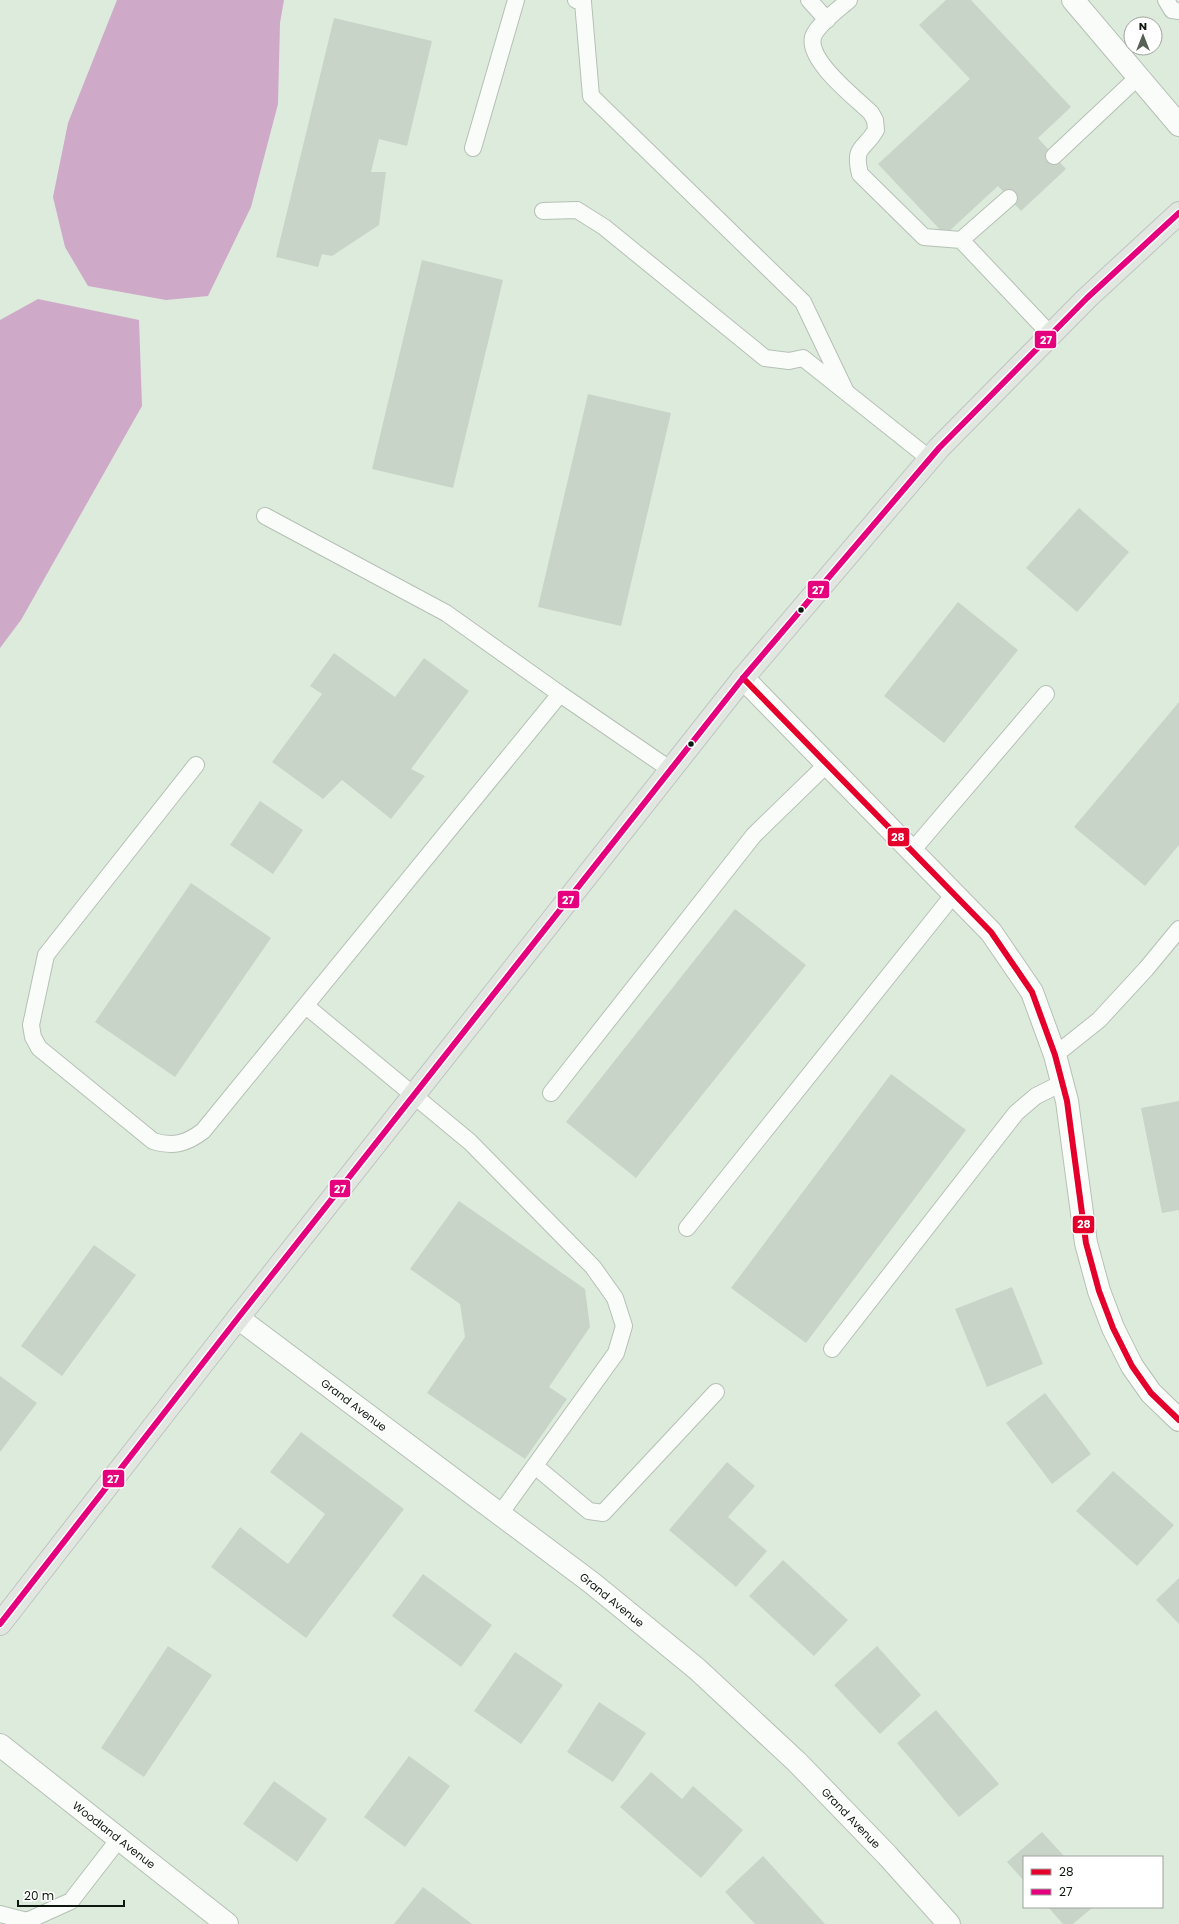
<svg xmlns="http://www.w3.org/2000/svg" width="1179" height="1924" font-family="Poppins,sans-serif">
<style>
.water{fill:#cea9c8}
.building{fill:#c8d4c8}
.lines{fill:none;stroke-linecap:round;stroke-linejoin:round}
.lane-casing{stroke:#b5c0b4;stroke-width:18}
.street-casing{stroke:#b5c0b4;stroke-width:24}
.primary-casing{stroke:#bec5be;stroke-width:24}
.lane{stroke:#fafcfa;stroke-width:16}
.street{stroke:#fafcfa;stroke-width:22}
.primary{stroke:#e1e7e0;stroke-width:22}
.bus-1-casing{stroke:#fff;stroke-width:9}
.bus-2-casing{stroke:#fff;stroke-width:9}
.bus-1{stroke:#e4002b;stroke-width:6}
.bus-2{stroke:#e5007d;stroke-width:6}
.bus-dot{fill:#0f180f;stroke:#fff;stroke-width:1.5}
.labels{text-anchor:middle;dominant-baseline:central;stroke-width:3;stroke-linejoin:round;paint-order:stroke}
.street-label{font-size:11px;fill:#0f180f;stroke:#fff}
.line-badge{stroke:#fff;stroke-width:1.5}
.badge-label{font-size:11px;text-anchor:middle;font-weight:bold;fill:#fff}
</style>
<rect width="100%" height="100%" fill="#ddebdc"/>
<path class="water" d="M117,0H284L280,23L278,104L251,207L208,296L166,300L88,286L65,247L53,197L68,123Z
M38,299L139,320L142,406L21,620L0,648V320Z"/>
<path class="building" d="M946,0H971L1071,107L1038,138L1066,169L1021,211L998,186L945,235L878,164L970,79L919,25Z
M334,18L432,41L407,146L379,139L371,172H386L379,225L332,256L322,254L318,267L276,257Z
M422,260L503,280L453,488L372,469Z
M588,394L671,413L621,626L538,607Z
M1079,508L1129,552L1077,612L1026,568Z
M958,602L1018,650L944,743L884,696Z
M334,653L395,697L424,658L469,691L411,769L425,776L391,819L342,780L323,799L272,762L322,694L310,686Z
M1179,702V845L1145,886L1074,827Z
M260,801L303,830L273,874L230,845Z
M191,883L271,938L175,1077L95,1022Z
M735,909L806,965L636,1178L566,1122Z
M891,1074L966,1130L806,1343L731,1288Z
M1179,1101V1210L1162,1213L1141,1108Z
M459,1201L585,1289L590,1327L549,1387L567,1399L525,1459L427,1393L465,1337L460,1304L410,1269Z
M94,1245L136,1275L62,1376L21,1346Z
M1012,1287L1043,1364L987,1387L955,1309Z
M0,1376L37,1403L0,1452Z
M1045,1393L1091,1454L1052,1484L1006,1423Z
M301,1432L404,1509L306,1638L211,1567L240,1527L288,1564L325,1514L270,1472Z
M727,1462L755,1486L728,1517L767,1551L736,1587L669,1530Z
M1113,1471L1174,1525L1137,1566L1076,1511Z
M783,1560L848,1620L814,1656L749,1596Z
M423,1574L492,1625L461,1667L392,1616Z
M1179,1578V1624L1156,1600Z
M168,1646L212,1675L144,1777L101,1748Z
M877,1646L921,1695L880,1734L834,1685Z
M515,1652L563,1685L521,1744L474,1711Z
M599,1702L646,1733L613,1782L567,1752Z
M936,1710L999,1784L959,1817L897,1743Z
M409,1756L450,1786L405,1847L364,1817Z
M651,1772L682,1799L693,1786L743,1830L701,1878L620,1807Z
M274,1781L327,1819L297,1862L243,1824Z
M1042,1832L1065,1857H1024V1881L1007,1862Z
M763,1856L825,1924H755L725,1892Z
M423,1887L472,1924H394Z
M1048,1907H1093L1073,1924H1063Z"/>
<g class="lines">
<defs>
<path id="lane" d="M576,0L583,2L591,96L803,302L846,392
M809,0L827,20
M849,0C839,9 817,25 813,37C807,61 856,98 871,113L875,120L876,130C864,151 853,145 860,174L924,237L961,240L1051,335
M1166,0L1172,10L1179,11
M473,148L516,0
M1054,156L1138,77
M543,211L577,210L604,227L765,358L789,361L803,358L930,459
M961,240L1009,198
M265,516L446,613L560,694
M196,765L46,955L31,1025L33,1037L39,1048L153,1141C173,1147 186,1144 203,1131L560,694L671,770
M912,851L1046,694
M306,1006L470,1142L593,1267L615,1298L624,1326L616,1353L500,1514
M1055,1055L1099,1020L1146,969L1179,929
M551,1093L754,835L827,764
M687,1228L954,894
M832,1349L1016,1113L1036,1096L1062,1083
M535,1466L589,1511L603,1513L716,1392
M0,1914L27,1921L71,1901L119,1839"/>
<path id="street" d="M1073,0L1179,125
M743,678L991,932L1032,992L1055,1055L1067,1101L1086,1243L1099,1291L1113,1328L1132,1366L1151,1393L1179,1420
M238,1318L592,1583L697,1669L797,1762L887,1855L949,1924
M0,1745L227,1924"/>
<path id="primary" d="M0,1624L238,1318L743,678L939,448L1087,298L1179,213"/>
</defs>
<use href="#lane" class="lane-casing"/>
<use href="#street" class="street-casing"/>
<use href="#primary" class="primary-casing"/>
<use href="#lane" class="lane"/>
<use href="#street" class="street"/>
<use href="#primary" class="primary"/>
<defs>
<path id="bus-1" d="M743,678L991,932L1032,992L1055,1055L1067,1101L1086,1243L1099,1291L1113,1328L1132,1366L1151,1393L1179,1420"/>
<path id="bus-2" d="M0,1624L238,1318L743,678L939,448L1087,298L1179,213"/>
</defs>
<use href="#bus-1" class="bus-1-casing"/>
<use href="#bus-2" class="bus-2-casing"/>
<use href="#bus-1" class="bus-1"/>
<use href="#bus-2" class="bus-2"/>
</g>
<g class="bus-dot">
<circle cx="801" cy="610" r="3.5"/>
<circle cx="691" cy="744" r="3.5"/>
</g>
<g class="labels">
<g class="street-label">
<text transform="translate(354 1405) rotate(37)">Grand Avenue</text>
<text transform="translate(612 1600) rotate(39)">Grand Avenue</text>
<text transform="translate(851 1818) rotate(46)">Grand Avenue</text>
<text transform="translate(114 1835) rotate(38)">Woodland Avenue</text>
</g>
</g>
<g class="line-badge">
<rect x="1034" y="330" width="23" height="19" rx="4" fill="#e5007d"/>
<rect x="807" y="580" width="23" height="19" rx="4" fill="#e5007d"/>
<rect x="887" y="827" width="23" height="20" rx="4" fill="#e4002b"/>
<rect x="557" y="890" width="23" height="19" rx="4" fill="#e5007d"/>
<rect x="329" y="1179" width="22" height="19" rx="4" fill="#e5007d"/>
<rect x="1072" y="1215" width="23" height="19" rx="4" fill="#e4002b"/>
<rect x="102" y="1469" width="23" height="19" rx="4" fill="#e5007d"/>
</g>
<g class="badge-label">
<text x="1046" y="344">27</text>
<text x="818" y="594">27</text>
<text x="898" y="841">28</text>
<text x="568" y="904">27</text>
<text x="340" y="1193">27</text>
<text x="1084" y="1228">28</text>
<text x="113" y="1483">27</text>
</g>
<rect x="1023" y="1856" width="140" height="52" fill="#ffffff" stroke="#9fa39f"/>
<rect x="1031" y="1869" width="20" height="6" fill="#e4002b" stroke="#9fa39f"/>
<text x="1059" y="1876" font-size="12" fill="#0f180f">28</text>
<rect x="1031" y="1889" width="20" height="6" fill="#e5007d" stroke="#9fa39f"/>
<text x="1059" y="1896" font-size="12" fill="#0f180f">27</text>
<g transform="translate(1143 36)"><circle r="19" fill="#ffffff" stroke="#9fa39f"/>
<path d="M0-3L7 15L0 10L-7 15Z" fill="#576257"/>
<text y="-6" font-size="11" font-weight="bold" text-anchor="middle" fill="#0f180f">N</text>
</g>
<path d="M18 1900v6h106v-6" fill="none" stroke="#0f180f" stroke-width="2"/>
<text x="24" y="1900" font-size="12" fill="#0f180f" stroke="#ffffff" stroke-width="3" paint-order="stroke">20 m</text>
</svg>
